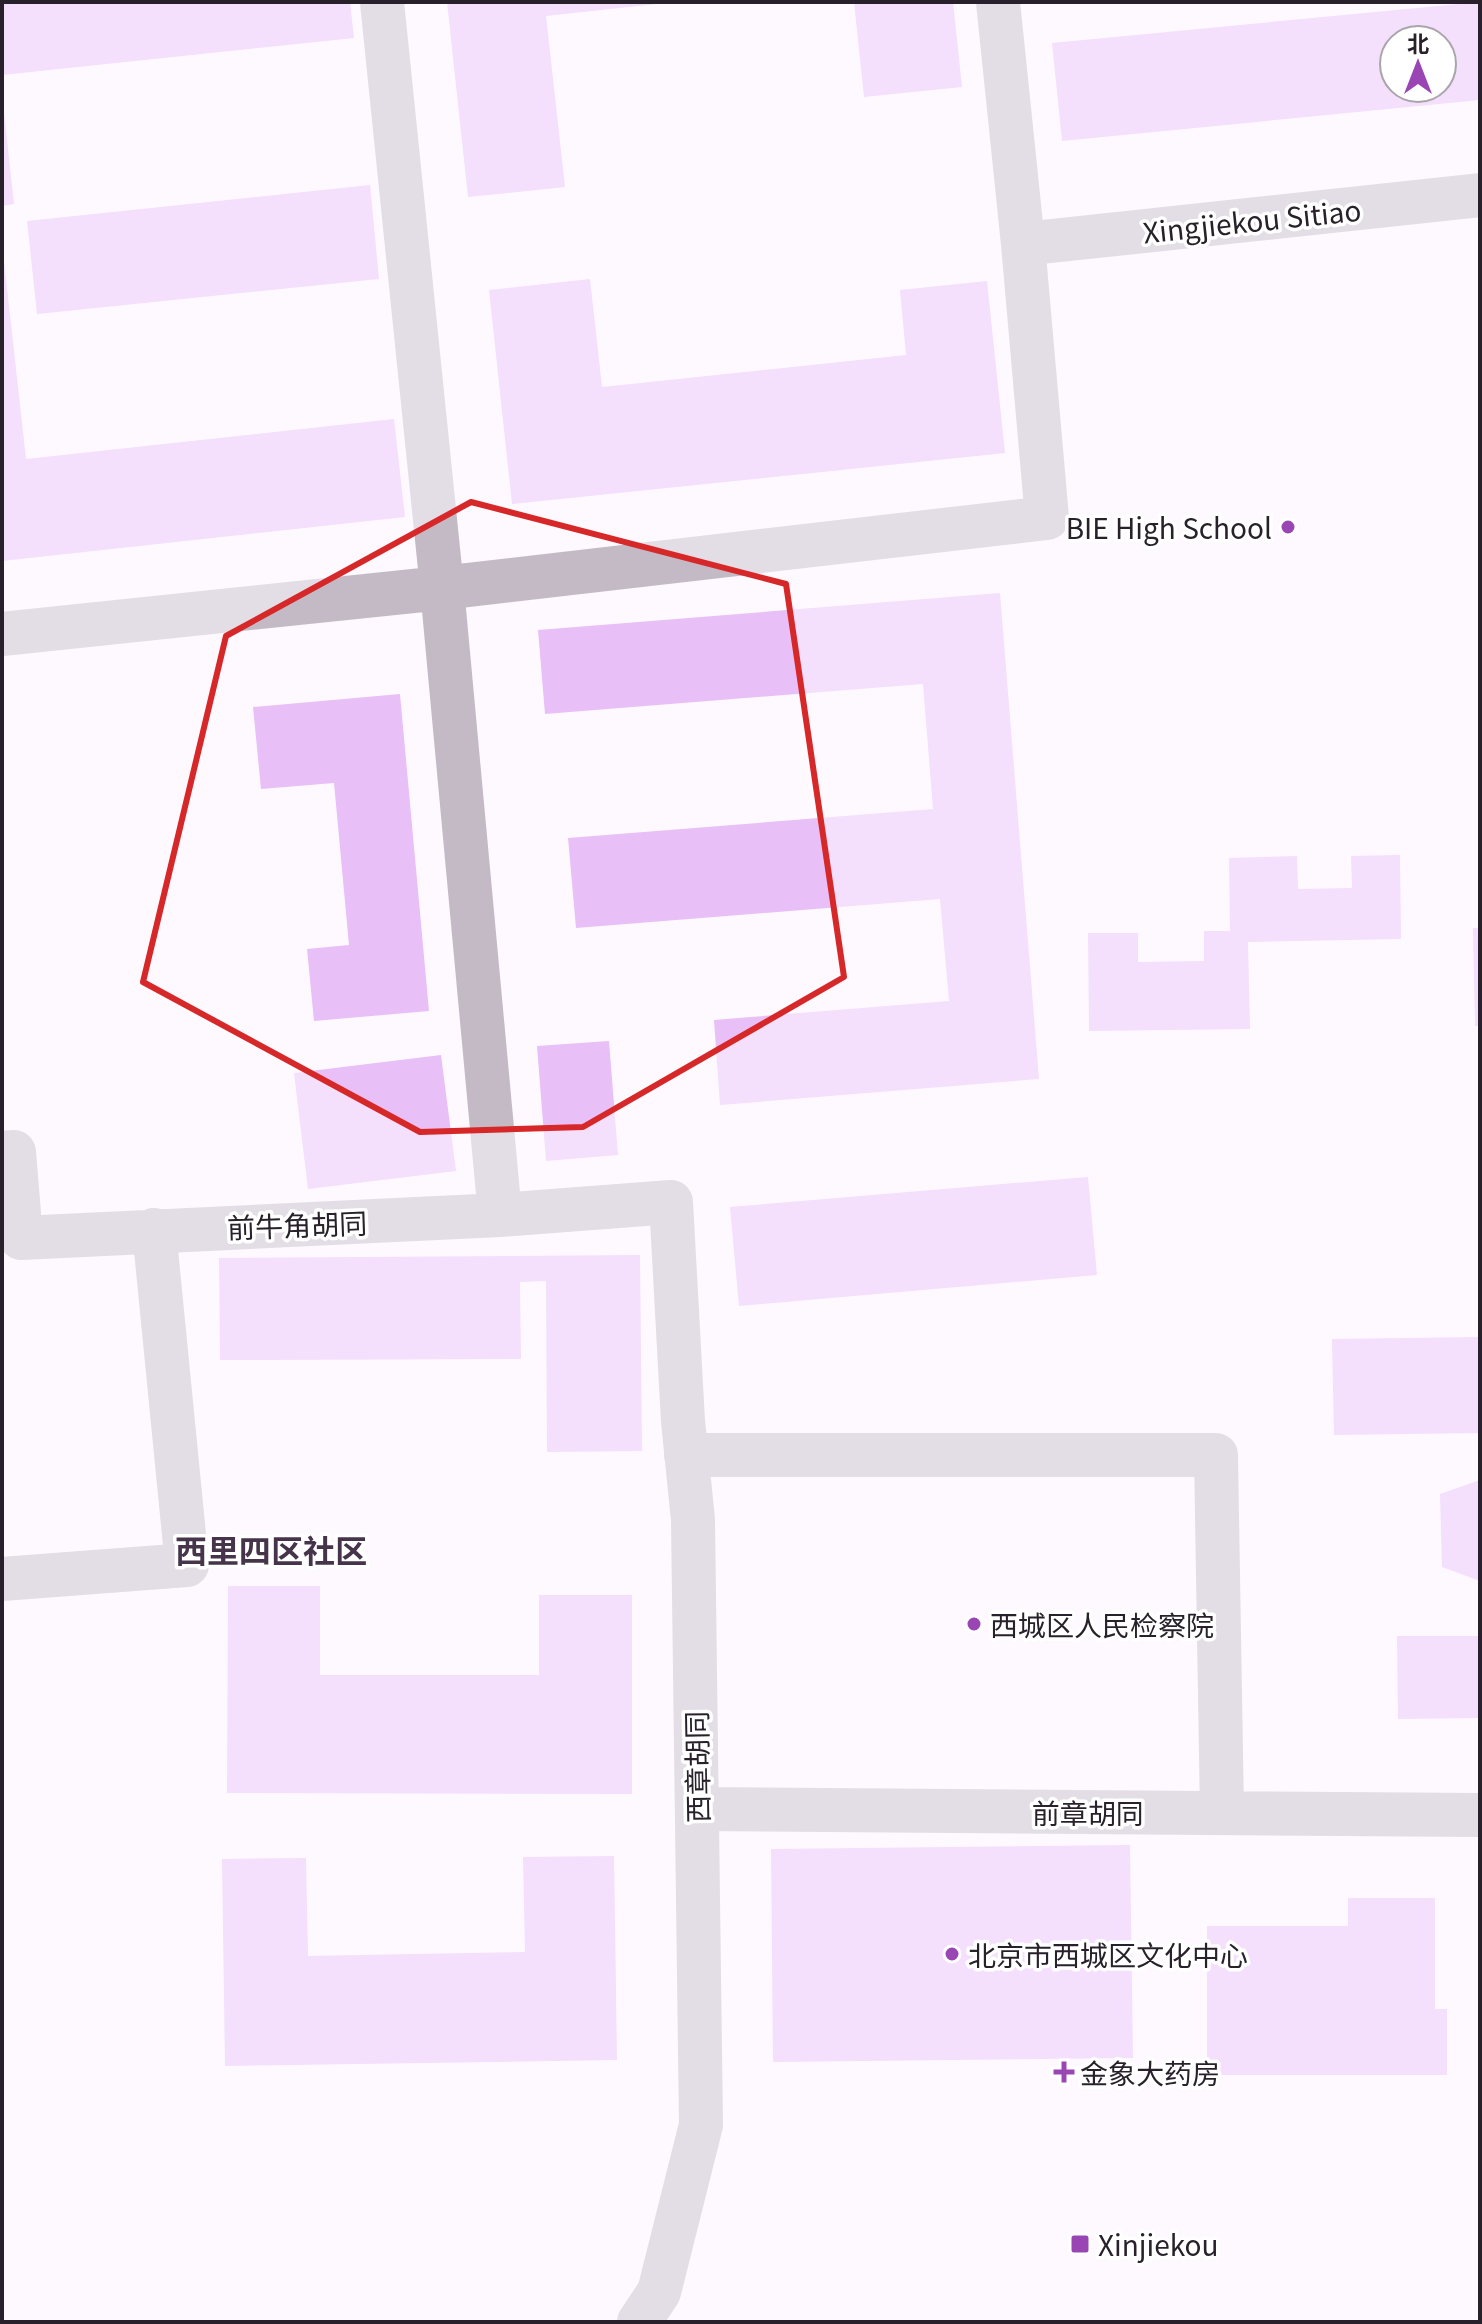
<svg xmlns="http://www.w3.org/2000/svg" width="1482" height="2324" font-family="Georgia,'Noto Sans SC',serif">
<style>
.building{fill:#e9bff8;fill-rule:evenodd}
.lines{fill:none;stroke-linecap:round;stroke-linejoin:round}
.minor{stroke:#c3bac6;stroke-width:44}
.marked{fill:none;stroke:#d62828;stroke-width:6;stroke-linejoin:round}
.poi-dot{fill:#9946b4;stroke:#fff;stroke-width:3}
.labels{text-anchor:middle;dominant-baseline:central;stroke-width:7;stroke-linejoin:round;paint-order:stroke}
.street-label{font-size:28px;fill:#28212b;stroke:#fff}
.poi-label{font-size:28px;fill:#28212b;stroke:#fff;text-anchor:start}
.quarter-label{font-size:32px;font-weight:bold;fill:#45344a;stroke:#fff}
</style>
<rect width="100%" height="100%" fill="#fdf9ff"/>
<path class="building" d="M2,2H350L354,38L2,75Z
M447,2H657V4L546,16L565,187L468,197Z
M854,2H953L962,87L864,97Z
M1480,2V100L1062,141L1052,43ZM1394,40H1442V88H1394Z
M4,112L14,204L2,206V113Z
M370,185L379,279L37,314L27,221Z
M2,261H4L26,459L394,419L405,517L2,561Z
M590,279L602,387L906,355L900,290L987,281L1005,453L512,504L489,290Z
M1000,593L1039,1079L720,1105L714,1020L949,1001L940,899L576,928L568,838L933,809L923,684L545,714L538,630Z
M400,694L429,1011L314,1021L307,949L349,945L334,783L261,789L253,707Z
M1400,855L1401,939L1248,942L1250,1029L1089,1031L1088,933H1138V962L1204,961V931H1230L1229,858L1297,856L1298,889L1352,888L1351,856Z
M1473,928H1480V1026H1475Z
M609,1041L618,1155L546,1161L537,1046Z
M441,1055L456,1171L308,1189L294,1073Z
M1088,1177L1097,1275L739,1306L730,1207Z
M640,1255L642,1451L547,1452L546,1281L520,1282L521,1359L220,1360L219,1258Z
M1480,1337V1433L1334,1435L1332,1339Z
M1480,1480V1581L1442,1567L1440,1494Z
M228,1586H320V1675H539V1595H632V1794L227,1793Z
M1397,1636H1480V1718L1398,1719Z
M1130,1845L1133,2058L773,2062L771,1849Z
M614,1856L617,2060L225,2066L222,1859L306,1858L308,1956L525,1952L523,1857Z
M1348,1898H1435V2009H1447V2075H1207V1926H1348Z"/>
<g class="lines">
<path class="minor" d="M382,2L442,588L500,1215
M1023,244L1480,195
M2,634L442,588L1047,518L1023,244L998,2
M2,1153L14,1152L21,1238L500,1215L671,1202L683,1421L693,1520L701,2125L659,2292L639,2322
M686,1455H1216L1222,1813
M2,1579L187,1565L154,1230
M697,1809L1480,1815"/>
</g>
<path d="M0 0H1482V2324H0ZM471,502L786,584L844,977L583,1127L420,1132L143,982L226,636Z" fill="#fdf9ff" fill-opacity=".55" fill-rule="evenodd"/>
<path class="marked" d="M471,502L786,584L844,977L583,1127L420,1132L143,982L226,636Z"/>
<g class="poi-dot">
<circle cx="1288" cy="527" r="8"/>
<circle cx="974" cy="1624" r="8"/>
<circle cx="952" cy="1954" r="8"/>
<path d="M1060 2060h8v8h8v8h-8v8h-8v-8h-8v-8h8z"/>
<rect x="1070" y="2234" width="20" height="20" rx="4"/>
</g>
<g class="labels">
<g class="street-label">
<text transform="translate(1252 220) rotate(-6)">Xingjiekou Sitiao</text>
<text transform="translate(297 1224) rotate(-2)">前牛角胡同</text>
<text transform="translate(696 1767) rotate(-91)">西章胡同</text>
<text x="1088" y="1812">前章胡同</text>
</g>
<g class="poi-label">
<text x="1272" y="527" text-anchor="end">BIE High School</text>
<text x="990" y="1624">西城区人民检察院</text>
<text x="968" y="1954">北京市西城区文化中心</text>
<text x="1080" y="2072">金象大药房</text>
<text x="1098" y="2244">Xinjiekou</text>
</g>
<g class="quarter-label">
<text x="271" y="1549">西里四区社区</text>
</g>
</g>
<rect width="1482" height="2324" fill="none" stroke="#28212b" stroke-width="8"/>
<g transform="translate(1418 64)"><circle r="38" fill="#ffffff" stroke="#a9a6aa" stroke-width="2"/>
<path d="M0-6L14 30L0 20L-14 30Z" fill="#9946b4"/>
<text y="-12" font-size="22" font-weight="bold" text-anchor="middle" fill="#28212b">北</text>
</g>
</svg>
